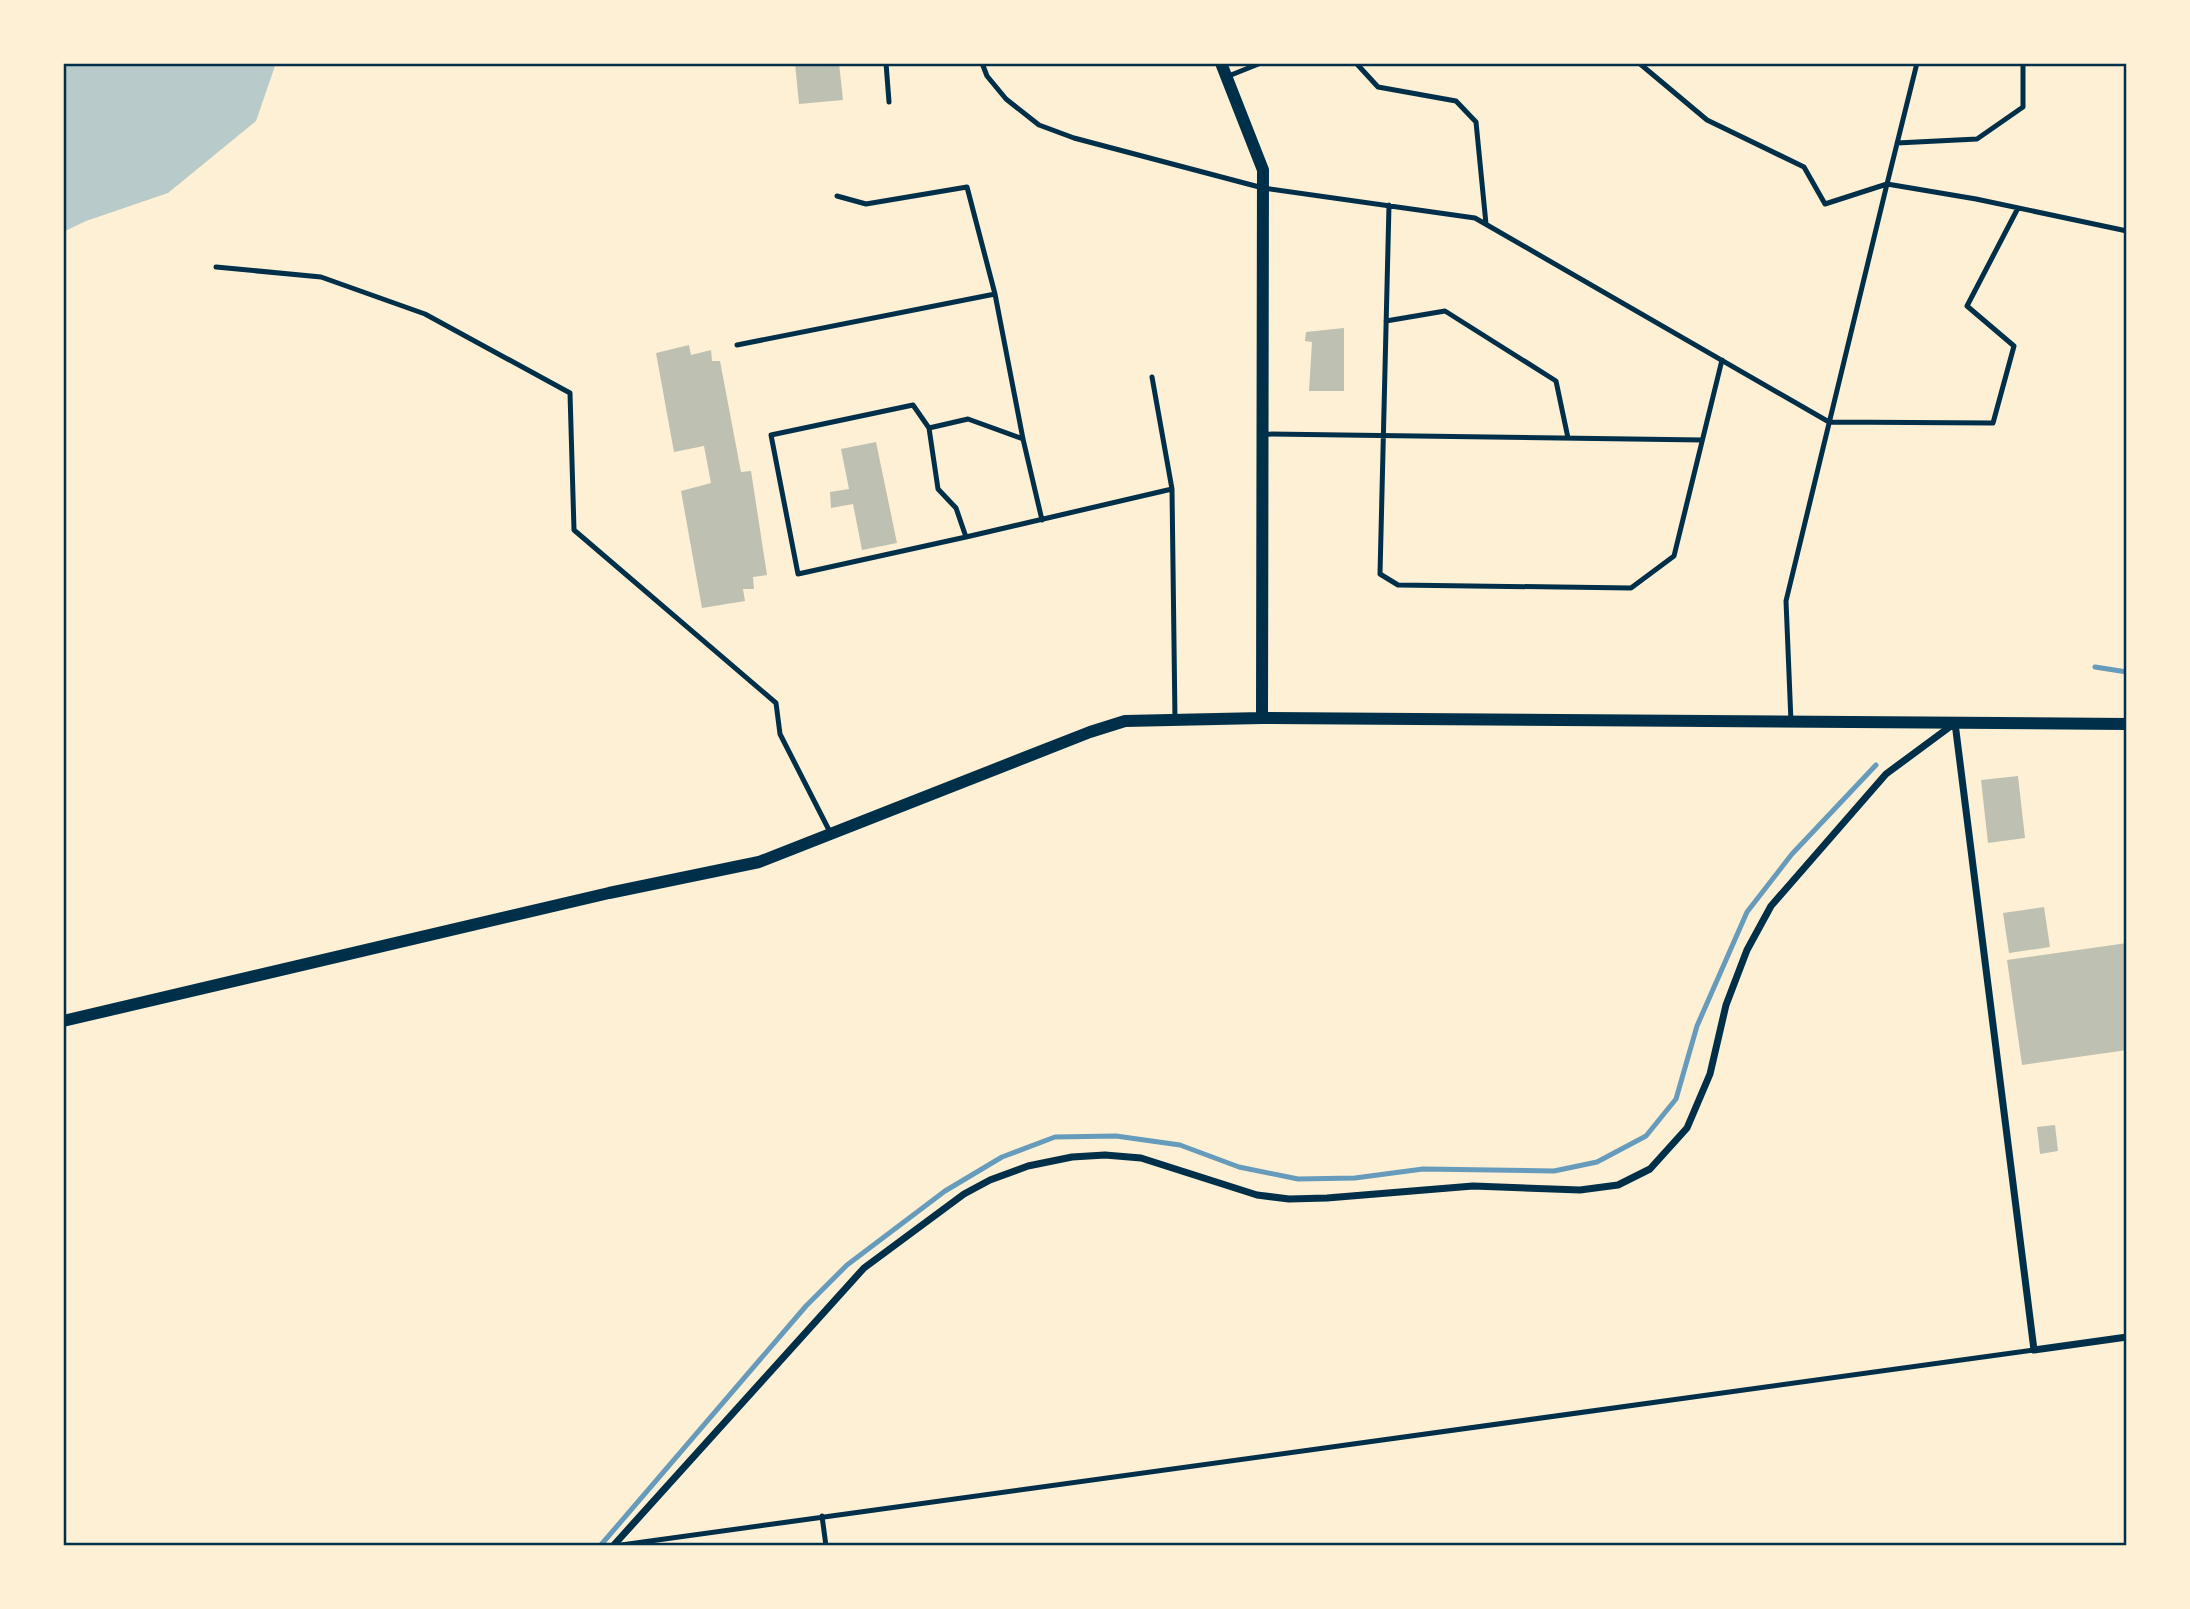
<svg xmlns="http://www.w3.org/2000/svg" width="2190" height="1609" font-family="Lora,serif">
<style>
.green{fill:#b9caca}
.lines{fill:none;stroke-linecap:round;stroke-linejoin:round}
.stream{stroke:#669bbc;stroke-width:5}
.building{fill:#bec0b2}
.service{stroke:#003049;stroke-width:5}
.minor{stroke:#003049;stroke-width:7}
.tertiary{stroke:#003049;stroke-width:12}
.neatline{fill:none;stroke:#003049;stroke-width:2.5}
</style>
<rect width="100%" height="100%" fill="#fdf0d5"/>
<path class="green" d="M63,63H276L256,121L168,193L86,221L63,232Z"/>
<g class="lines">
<path class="stream" d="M2095,667L2127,672
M600,1546L806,1306L847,1265L945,1191L1002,1157L1055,1137L1116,1136L1180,1145L1239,1167L1298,1179L1355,1178L1423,1169L1554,1171L1597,1162L1646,1136L1676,1099L1697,1026L1747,912L1792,854L1876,765"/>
</g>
<path class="building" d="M795,63H839L843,100L799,104Z
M1344,328V391H1309L1312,342L1305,341L1306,332Z
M689,345L691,355L711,350L712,361H720L741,472L751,471L767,575L753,577L754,589H743L745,601L702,608L681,491L711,483L704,446L674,452L656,353Z
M876,442L897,543L862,550L853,504L831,508L830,492L849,489L841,449Z
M2018,776L2025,838L1988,843L1981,780Z
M2044,907L2050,947L2009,953L2003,913Z
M2127,943V1050L2022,1065L2007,960Z
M2055,1125L2058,1151L2040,1154L2037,1127Z"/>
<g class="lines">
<path class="service" d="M886,63L889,102
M982,63L987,76L1006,99L1039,125L1074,138L1263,188L1475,218L1829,422L1993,423L2014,346L1967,306L2018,208
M1356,63L1378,87L1456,101L1476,122L1486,224
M1639,63L1707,120L1804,167L1825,204L1887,184L1786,601L1791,722
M1917,63L1887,184L1976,199L2127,231
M1226,77L1261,63
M1897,143L1977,139L2023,107V64L2025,63
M837,196L866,204L967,187L995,294L1023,439L1042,520
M1389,205L1380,574L1398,585L1631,588L1674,556L1722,360
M216,267L321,277L425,314L570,393L574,530L776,703L780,734L831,834
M1386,321L1445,311L1556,381L1568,438
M737,345L995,294
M1152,377L1172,489L1175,720
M929,428L913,405L771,435L798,574L966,537
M1262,434L1702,440
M1023,439L968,419L929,428L938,489L956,508L966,537L1172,489
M822,1516L826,1546
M614,1546L2034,1350"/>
<path class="minor" d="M613,1546L864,1268L964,1194L990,1180L1028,1166L1072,1157L1105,1155L1141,1158L1257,1195L1289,1199L1327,1198L1473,1186L1580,1190L1618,1185L1650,1169L1687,1128L1710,1074L1726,1005L1747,950L1771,906L1886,774L1955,723L2034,1350L2127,1337"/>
<path class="tertiary" d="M1221,63L1263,170L1262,718
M63,1021L609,893L759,862L1090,732L1125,721L1262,718L2127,724"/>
</g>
<rect width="2190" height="1609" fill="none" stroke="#fdf0d5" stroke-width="130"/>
<rect x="65" y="65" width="2060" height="1479" class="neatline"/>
</svg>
